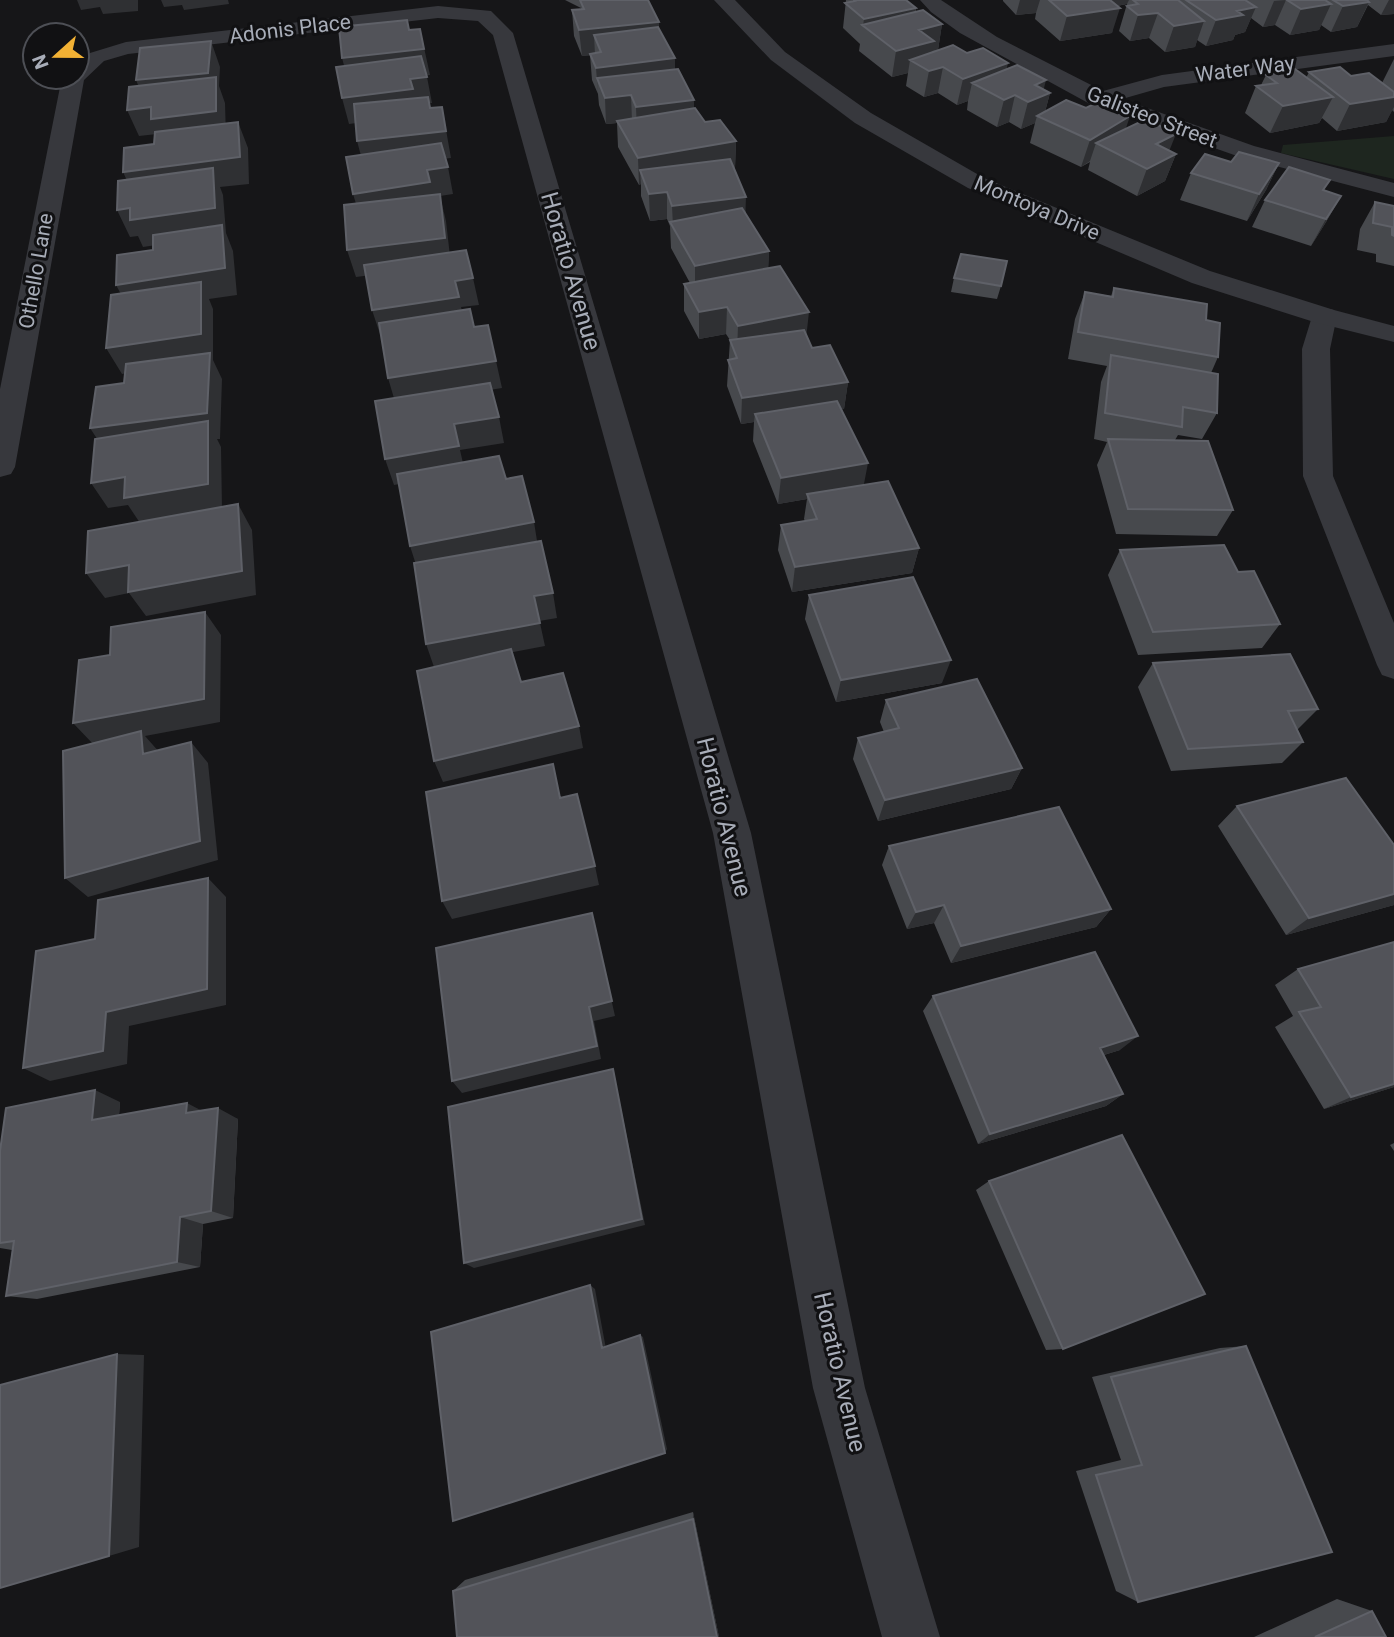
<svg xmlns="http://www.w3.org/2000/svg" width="1394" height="1637" font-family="Roboto,sans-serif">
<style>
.green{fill:#1e261f}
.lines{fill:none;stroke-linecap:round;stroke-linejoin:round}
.minor{fill:#37383d;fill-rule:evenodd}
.tertiary{fill:#37383d;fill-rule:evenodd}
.wall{fill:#47494d}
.shaded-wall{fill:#2f3033}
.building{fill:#525359;stroke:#5f6168;stroke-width:2}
.labels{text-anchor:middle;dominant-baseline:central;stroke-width:6;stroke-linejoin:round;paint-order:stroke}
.far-street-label{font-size:21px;fill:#a8adb8;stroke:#111113}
.street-label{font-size:24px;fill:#a8adb8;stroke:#111113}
</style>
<rect width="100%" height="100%" fill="#161618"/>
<path class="green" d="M1394,136V179L1281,153L1283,145Z"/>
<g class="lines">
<path class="minor" d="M920,0H941L997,37L1103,91L1162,75L1394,44V56L1164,87L1122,99L1254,146L1394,183V197L1237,156L1090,104L960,33L931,12Z
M438,6L491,11L513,33L751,833L865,1388L940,1637H882L813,1388L713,833L493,35L478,21L438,18L128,54L104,61L84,80L15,467L11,474L0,477V389L62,77H77V64L90,53L126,42Z
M1324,308L1334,310L1337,316L1330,349L1333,476L1394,623V679L1382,675L1377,665L1303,476L1302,349L1314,310Z"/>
<path class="tertiary" d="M714,0H735L785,52L871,113L984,178L1210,271L1334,310L1394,326V342L1314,322L1192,283L968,188L855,123L771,60Z"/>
</g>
<path class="wall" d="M565,0H648L659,22V28L675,70L694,108L705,122L736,141L735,168H734L746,214L769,251L768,268L807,336L812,348L848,382L844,409H842L864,485L919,548L912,573L792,592L778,550L781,525L805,521L804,519L807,499L778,504L753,441L754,422L741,424L727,386L730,340L726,334L699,339L684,311V284L690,283L671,248L670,226L667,219L650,221L641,196V184L639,185L618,147L617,123L606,124L599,105L598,94L592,80L590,55L582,56L574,36L572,10L581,9V8Z
M846,0H906L916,8V12L942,24L938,50L932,52L967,53L1007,69L1050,93L1045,112L1126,128L1176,154L1165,181L1137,196L1088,170L1090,162L1081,167L1030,143L1035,123L1021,129L1009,122L997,127L967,110L968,101L957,105L938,93L924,97L906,86L908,73L892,77L859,51L860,44L843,28Z
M1003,0H1394V14L1381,15L1368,5L1357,27L1331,32L1321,25L1319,30L1290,35L1275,25L1263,27L1251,18L1245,32L1235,35L1233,40L1206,46L1197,40L1195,47L1165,52L1149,38L1130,41L1119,31L1127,4L1117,6L1112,33L1060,41L1035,19L1036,13L1016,15L1003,1Z
M1394,59V112L1392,110L1386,122L1337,131L1322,118L1319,123L1270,133L1245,113L1256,86L1261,85L1266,75L1306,78L1309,72L1351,76L1382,83Z
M1231,162L1279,163L1266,190L1247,221L1180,200L1191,173Z
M1324,191L1341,196L1326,222L1311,246L1252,227L1265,200Z
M1375,202L1394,206V266L1376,262V254L1357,250L1360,229Z
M954,278L1001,286L997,299L951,292Z
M1114,288L1206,320L1218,357L1211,373L1217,413L1202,439L1178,435L1175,440L1233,510L1217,536L1116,534L1097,465L1107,442L1094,439L1101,382L1107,366L1068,359L1075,319L1085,292L1111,296Z
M1120,550L1238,572L1280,624L1262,648L1138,655L1108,575Z
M809,595L942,683L836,702L805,619Z
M1153,663L1318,709L1297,730L1303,742L1282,763L1171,771L1138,687Z
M886,700L1022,768L1011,789L878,821L853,759L858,738L884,732L880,722Z
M1237,806L1394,845V905L1286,935L1218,826Z
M889,846L1111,909L1096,927L951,963L934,923L907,929L882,865Z
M1298,969L1394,1087L1324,1109L1275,1027L1293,1016L1275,985Z
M933,996L1120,1050L1104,1055L1123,1094L1106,1106L978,1144L923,1011Z
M120,1102L119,1115L202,1111L238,1119L233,1218L203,1224L200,1267L37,1299L6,1296L12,1250L0,1248V1151Z
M1394,1143V1151L1390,1145Z
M989,1181L1063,1349L1046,1350L976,1190Z
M1246,1346L1138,1602L1116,1591L1076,1471L1121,1460L1092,1377L1220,1348Z
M693,1512L719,1637H457L453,1591L465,1580Z
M1337,1599L1372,1611L1386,1637H1254Z"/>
<path class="shaded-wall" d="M77,0H138V11L103,14L100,7L81,10Z
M161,0H228L229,4L184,10L182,5L164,7Z
M1020,0H1040L1036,13L1016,15Z
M1101,0H1129L1127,4L1099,9Z
M1286,0L1275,25L1263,27L1274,1Z
M1389,0H1394V14L1381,15Z
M1369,2L1357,27L1331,32L1343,6Z
M1331,4L1319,30L1290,35L1301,9Z
M1256,7L1245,32L1235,35L1233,40L1206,46L1216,20L1237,11Z
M916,8L912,34L863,26L864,19Z
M1120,8L1112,33L1060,41L1067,16Z
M1158,13L1149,38L1130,41L1138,15Z
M407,20L414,51L420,29L430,75L349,84L342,58Z
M1204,21L1195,47L1165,52L1174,26Z
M659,22V48L594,35L595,55L582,56L579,30Z
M942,24L938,50L932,51L929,67L910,60L908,73L892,77L896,51L919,30Z
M211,41L220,67L219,86L225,103L226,137L157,134L139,136L127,110L151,107L216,111L147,107L136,80Z
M675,58V84L597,78L598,94L596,68Z
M1008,63L1002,89L972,83L968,101L957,105L963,79Z
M943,67L938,93L924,97L929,71Z
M427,77L432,103H429L435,133L442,107L451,158L364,167L357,141L419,115L349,124L342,98L410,79Z
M1046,80L1042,96L1050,93L1043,119L1037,116L1035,123L1021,129L1028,102L1035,85Z
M631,95L632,121H617V123L606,124L605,98Z
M1015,95L1009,122L997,127L1004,100Z
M1333,97L1319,123L1270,133L1283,106Z
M1394,97V107L1386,122L1337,131L1350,104Z
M694,100V126L637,133L636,107Z
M1130,116L1121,143H1096L1090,161L1081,167L1090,140Z
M238,122L248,148L249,184L220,187L223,195L226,233L233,251L237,295L209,299L213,309V360L222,379L220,439H217L221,447L222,510L140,523L128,505L108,508L91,483L125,477L208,484L107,454L90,428L209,361L122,374L106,348L130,311L116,285L223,235L143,247L138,236L130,237L117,210L130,208L135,198L123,172Z
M1176,134L1166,159L1176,154L1165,181L1137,196L1156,144Z
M736,141L735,168L645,184L640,170L641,184L639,185L638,158Z
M1279,163L1266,190L1247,221L1259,194Z
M448,167L453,194L440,196L446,221L451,265L356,277L347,250L361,220L353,194L427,170Z
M667,192V219L650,221L649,194Z
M1341,196L1326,222L1311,246L1326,219Z
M746,197L745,224L673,226L672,206Z
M769,251L768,278L695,293V266Z
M473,278L479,305L461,307L465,323L381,337L372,310L455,281Z
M727,307L726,334L699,339V312Z
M809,312L806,339L737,353L738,326Z
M496,361L502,388L396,405L388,378Z
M848,382L844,409L758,422L755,414L754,422L741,424L742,398Z
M499,417L504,443L460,450L465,472L394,485L385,459L454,424Z
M868,463L863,489L807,494V499L778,504L781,478Z
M238,504L252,530L256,595L146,616L129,593L105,598L86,573Z
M534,522L538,547L418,571L410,546Z
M919,548L912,573L792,592L795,567Z
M553,593L557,618L539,621L534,596Z
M205,612L221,635L220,722L145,736L160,753L162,775L94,745L73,723Z
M540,623L545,646L434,667L426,644Z
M951,660L942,683L836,702L841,680Z
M579,726L583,748L443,782L434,761Z
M191,742L208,763L218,860L88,897L65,878Z
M1022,768L1011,789L878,821L885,800Z
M595,866L599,885L452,919L442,901Z
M208,878L226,897V1005L129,1026L127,1064L50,1081L23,1068L106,1012Z
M1394,894V905L1286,935L1309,918Z
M944,905L934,923L907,929L916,912Z
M1111,909L1096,927L951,963L961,946Z
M592,913L615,1016L594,1021L601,1059L462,1093L452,1081Z
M1138,1036L1120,1050L1084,1061L1100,1048Z
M613,1069L645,1225L474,1268L464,1263Z
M1394,1084V1087L1324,1109L1351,1097Z
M95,1090L120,1102L118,1131L92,1120Z
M1123,1094L1106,1106L978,1144L990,1134Z
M187,1103L208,1114L186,1113Z
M218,1108L238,1119L233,1218L211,1211Z
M180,1217L203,1224L200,1267L177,1262Z
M590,1285L595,1289L606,1349L602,1348Z
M640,1335L643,1337L667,1449L665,1453Z
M117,1354L144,1355L139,1547L109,1556Z
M693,1512L719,1637H717L693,1519Z"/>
<path class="building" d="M580,0H648L659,22L579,30L572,10L584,9Z
M854,0H906L916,8L864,19L845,3L855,1Z
M1049,0H1110L1120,8L1067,16Z
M1133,0H1178L1204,21L1174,26L1158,13L1138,15L1127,6L1138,4Z
M1186,0H1245L1256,7L1237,11L1243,15L1216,20Z
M1287,0H1325L1331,4L1301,9Z
M1333,0H1367L1369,2L1343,6Z
M923,10L942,24L919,30L934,41L896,51L862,25Z
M407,20L409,30L420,29L424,49L342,58L339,27Z
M658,27L675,58L596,68L590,54L601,52L594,35Z
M211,41L208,73L136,80L140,48Z
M953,45L967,53L983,48L1008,63L963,79L943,67L929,71L910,60Z
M421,56L427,77L410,79L413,89L342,98L336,67Z
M1017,65L1046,80L1035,85L1050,93L1028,102L1015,95L1004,100L972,83Z
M1340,67L1351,76L1369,73L1394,92V97L1350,104L1309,72Z
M678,69L694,100L636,107L631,95L605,98L597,78Z
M1295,69L1333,97L1283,106L1256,86L1277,83L1266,75Z
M216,77V111L151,119V107L127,110L129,87Z
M428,97L430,108L442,107L446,131L357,141L354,104Z
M1066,100L1086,108L1098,102L1130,116L1090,140L1037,116Z
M695,108L705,122L720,120L736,141L638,158L617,121Z
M1146,119L1176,134L1156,144L1176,154L1147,169L1096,143Z
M238,122L240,157L123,172L124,148L154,144L155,132Z
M441,143L448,167L427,170L430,182L353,194L346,157Z
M1239,152L1279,163L1259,194L1191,173L1205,154L1231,162Z
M730,159L746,197L672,206L667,192L649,194L640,170Z
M1289,167L1330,180L1323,190L1341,196L1326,219L1265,200Z
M213,168L215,208L130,220V208L117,210L118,181Z
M440,194L445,238L347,250L344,205Z
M1375,202L1394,206V236L1392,235V227L1373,223Z
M742,208L769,251L695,266L670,222Z
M222,225L225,268L116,285L117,255L153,250V235Z
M466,250L473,278L455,281L459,297L372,310L364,265Z
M961,254L1007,261L1001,286L954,278Z
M780,266L809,312L738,326L727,307L699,312L684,284Z
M201,282V334L106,348L111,295Z
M1114,288L1207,304L1206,320L1220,323L1218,357L1078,332L1085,292L1113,297Z
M470,309L474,327L488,325L496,361L388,378L379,323Z
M804,330L812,348L830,345L848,382L742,398L728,360L737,358L730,340Z
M210,353L207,413L90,428L96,387L124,383L126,364Z
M1111,355L1218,374L1217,413L1183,407L1182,427L1105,413Z
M490,383L499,417L454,424L459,446L385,459L375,401Z
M837,401L868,463L781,478L755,414Z
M208,421V484L124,498L125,477L91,483L95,439Z
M1108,439L1208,441L1233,510L1128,509Z
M499,456L506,479L522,476L534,522L410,546L397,474Z
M888,481L919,548L795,567L781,525L817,519L807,494Z
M238,504L242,571L128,592L129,565L86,573L88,531Z
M541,541L553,593L534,596L540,623L426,644L414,563Z
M1224,545L1238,572L1254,571L1280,624L1153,632L1120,550Z
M913,577L951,660L841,680L809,595Z
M205,612L204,699L73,723L79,660L110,655L111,627Z
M511,649L521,682L563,673L579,726L434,761L417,671Z
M1290,654L1318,709L1288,711L1303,742L1188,749L1153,663Z
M977,679L1022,768L885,800L858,738L899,728L886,700Z
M141,731L143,754L191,742L200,841L65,878L63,751Z
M553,764L560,798L577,794L595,866L442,901L426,792Z
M1346,778L1394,845V894L1309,918L1237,806Z
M1059,807L1111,909L961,946L944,905L916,912L889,846Z
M208,878L207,989L106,1012L103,1051L23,1068L36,951L95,939L98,900Z
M592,913L612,1001L589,1007L597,1046L452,1081L436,948Z
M1394,942V1084L1351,1097L1299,1012L1321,1007L1298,969Z
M1095,952L1138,1036L1100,1048L1123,1094L990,1134L933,996Z
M613,1069L642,1219L464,1263L448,1107Z
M95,1090L92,1120L187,1103L186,1113L218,1108L211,1211L180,1217L177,1262L6,1296L14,1241L0,1243V1151L6,1108Z
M1122,1135L1205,1294L1063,1349L989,1181Z
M590,1285L602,1348L640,1335L665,1453L453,1521L431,1332Z
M1246,1346L1332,1552L1138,1602L1096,1475L1142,1465L1111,1377Z
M117,1354L109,1556L0,1588V1385Z
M693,1519L717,1637H457L453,1591Z
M1372,1611L1386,1637H1315Z"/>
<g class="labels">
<g class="far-street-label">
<text transform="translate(290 29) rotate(-7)">Adonis Place</text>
<text transform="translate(1245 69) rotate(-7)">Water Way</text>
<text transform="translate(1152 117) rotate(21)">Galisteo Street</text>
<text transform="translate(1037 208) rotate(23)">Montoya Drive</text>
<text transform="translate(36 271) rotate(-80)">Othello Lane</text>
</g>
<g class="street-label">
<text transform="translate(571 271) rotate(74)">Horatio Avenue</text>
<text transform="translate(724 817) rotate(76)">Horatio Avenue</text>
<text transform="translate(840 1372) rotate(77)">Horatio Avenue</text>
</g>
</g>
<g transform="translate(56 56) rotate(249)"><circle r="33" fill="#111113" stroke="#4d4f55" stroke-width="2"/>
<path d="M0-5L12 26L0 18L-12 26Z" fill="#f2b134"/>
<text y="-10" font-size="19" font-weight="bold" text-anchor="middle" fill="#a8adb8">N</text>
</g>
</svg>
